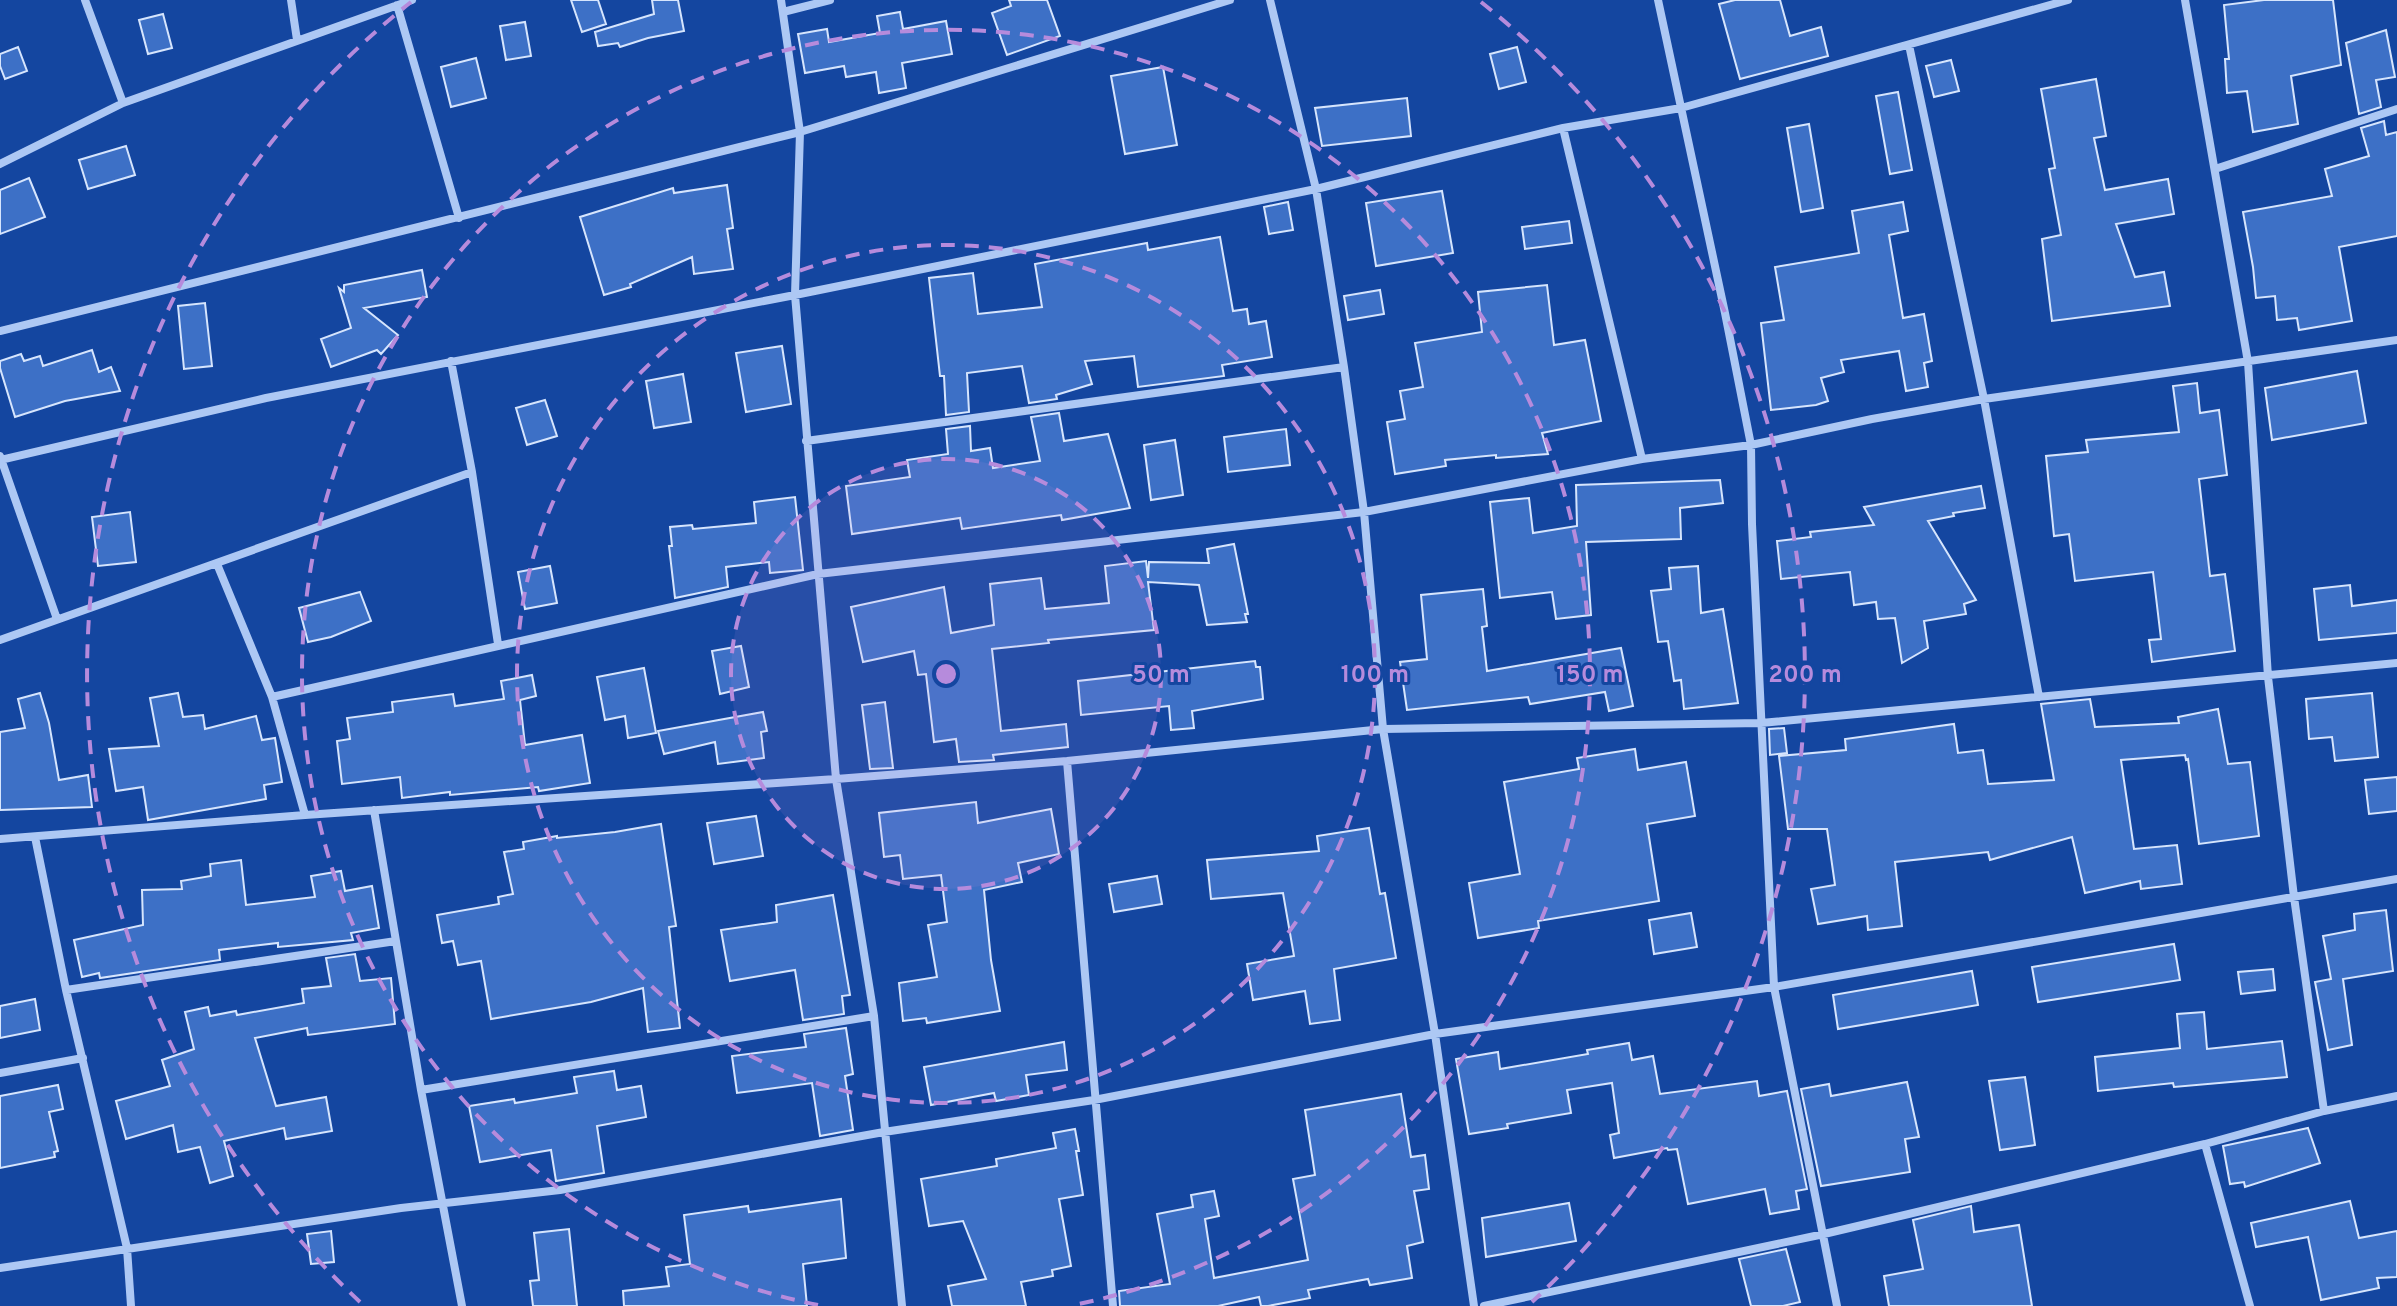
<svg xmlns="http://www.w3.org/2000/svg" width="2397" height="1306" font-family="Overpass,sans-serif">
<style>
.building{fill:#3d70c6;stroke:#d6e5fd;stroke-width:2}
.lines{fill:none;stroke-linecap:round;stroke-linejoin:round}
.minor{stroke:#adc8f4;stroke-width:8}
.ring{fill:none;stroke:#b68bdc;stroke-width:4;stroke-dasharray:14 10}
.centre{fill:#b68bdc;stroke:#1446a0;stroke-width:4}
.ring-label{font-size:24px;text-anchor:middle;font-weight:bold;fill:#b68bdc;stroke:#1446a0;stroke-width:6;stroke-linejoin:round;paint-order:stroke}
</style>
<rect width="100%" height="100%" fill="#1446a0"/>
<path class="building" d="M571,0H598L606,24L582,32Z
M652,0H678L684,31L648,38L620,47L618,43L598,46L595,32L654,14Z
M1009,0H1047L1060,36L1007,55L992,13L1011,6Z
M1735,0H1780L1790,36L1821,27L1828,56L1740,79L1719,4Z
M2264,0H2333L2341,65L2291,76L2298,124L2253,132L2247,91L2227,93L2225,59H2229L2224,5Z
M900,12L903,29L946,21L952,54L902,63L906,88L879,93L876,72L846,77L844,66L805,73L798,34L827,29L829,42L880,33L877,16Z
M163,14L172,48L148,54L139,20Z
M525,22L531,56L506,60L500,26Z
M2386,30L2395,77L2376,80L2381,107L2359,114L2346,43Z
M18,47L27,71L5,79L0,66V54Z
M1517,47L1526,82L1499,89L1490,54Z
M476,58L486,98L451,107L441,67Z
M1951,60L1959,91L1934,97L1926,66Z
M1163,67L1177,145L1125,154L1111,76Z
M2096,79L2106,136L2094,138L2105,190L2168,179L2174,214L2116,224L2135,277L2164,272L2170,306L2052,321L2042,239L2061,235L2049,169L2055,168L2041,89Z
M1898,92L1912,170L1890,174L1876,96Z
M1407,98L1411,136L1322,146L1315,108Z
M2384,121L2386,135L2397,132V236L2339,247L2352,321L2299,330L2297,318L2277,320L2275,296L2256,298L2253,267L2243,212L2332,196L2325,169L2369,156L2361,128Z
M1809,124L1823,208L1801,212L1787,128Z
M126,146L135,175L88,189L79,160Z
M29,178L45,217L0,234V190Z
M727,185L733,228L727,229L733,269L694,274L692,257L630,284L631,287L604,295L580,217L673,188L674,193Z
M1442,191L1453,253L1376,266L1366,203Z
M1288,202L1293,230L1269,234L1264,207Z
M1903,202L1908,231L1889,235L1903,318L1924,314L1932,361L1924,363L1928,387L1906,391L1899,351L1841,360L1844,372L1821,378L1828,401L1816,405L1771,410L1761,323L1784,320L1775,267L1859,253L1852,211Z
M1569,221L1572,243L1525,249L1522,227Z
M1220,237L1233,311L1247,309L1249,324L1266,321L1272,357L1222,365L1224,376L1138,387L1134,356L1085,361L1092,384L1056,395L1057,399L1029,403L1022,366L967,373L969,412L946,415L944,376H940L929,278L973,273L978,314L1042,307L1035,264L1147,243L1148,250Z
M422,270L427,297L364,308L398,335L381,354L377,350L331,367L321,339L351,328L339,288L344,292V285Z
M1547,285L1554,345L1585,340L1601,421L1542,433L1548,454L1496,458V455L1445,460L1446,466L1395,474L1387,422L1405,419L1400,391L1423,387L1415,343L1482,332L1478,292Z
M1380,290L1384,314L1348,320L1344,296Z
M205,303L212,366L184,369L178,306Z
M782,346L791,404L746,412L736,353Z
M92,350L99,372L111,367L120,391L65,401L15,417L0,368V361L21,354L24,361L40,356L43,366Z
M2357,371L2366,423L2272,440L2265,388Z
M683,374L691,422L654,428L646,381Z
M2197,383L2200,413L2219,410L2227,475L2199,479L2210,576L2225,574L2235,651L2152,662L2149,640L2161,639L2153,572L2075,581L2069,534L2054,536L2046,456L2088,452L2086,440L2179,432L2173,386Z
M545,400L557,436L527,445L516,408Z
M1059,413L1064,441L1108,434L1130,508L1062,520L1061,515L962,529L960,518L852,534L846,486L910,477L907,460L948,454L946,429L970,426L971,451L990,448L993,468L1040,461L1031,417Z
M1286,429L1290,465L1228,472L1224,437Z
M1175,440L1183,495L1151,500L1144,445Z
M1720,480L1723,503L1680,508L1681,539L1586,542L1591,615L1556,619L1552,592L1500,598L1490,502L1529,498L1533,533L1577,526L1576,485Z
M1981,486L1985,508L1953,513L1954,516L1928,521L1976,600L1964,604L1966,614L1924,621L1928,648L1902,663L1895,618L1878,619L1876,602L1854,605L1850,572L1781,579L1777,541L1811,537L1810,532L1874,525L1864,507Z
M795,497L803,570L770,573L769,562L726,567L728,587L675,598L669,546H672L670,527L692,525L693,529L756,523L754,502Z
M130,512L136,562L98,566L92,517Z
M1234,544L1248,614H1245L1247,622L1207,625L1199,585L1148,582L1154,630L1048,640L1049,643L992,649L1001,731L1066,724L1068,747L993,755L994,760L959,762L956,739L934,742L926,674L918,675L914,651L863,662L851,607L944,587L951,633L994,625L990,584L1041,578L1045,609L1109,603L1105,566L1146,561L1148,578L1149,562L1209,563L1207,549Z
M550,566L557,603L525,609L518,572Z
M1698,566L1701,613L1723,609L1738,703L1684,709L1681,680L1674,681L1668,641L1658,642L1651,591L1671,589L1669,568Z
M2350,585L2352,606L2397,600V633L2319,640L2314,589Z
M1483,589L1487,626L1482,627L1487,671L1621,648L1633,706L1609,711L1605,692L1530,704L1528,697L1407,710L1400,662L1427,659L1421,595Z
M360,592L371,621L331,637L308,642L299,608Z
M741,646L749,687L720,694L712,651Z
M1255,661L1256,667H1260L1263,699L1192,711L1194,728L1171,730L1169,706L1081,715L1078,681Z
M644,668L656,733L628,738L625,716L605,720L597,677Z
M532,675L536,696L520,700L525,745L582,735L590,783L539,791L538,787L450,795V792L402,798L400,777L342,784L337,741L350,739L347,718L393,712L392,702L453,694L455,706L504,699L501,681Z
M40,693L49,723L59,780L88,775L92,807L0,810V732L25,728L18,699Z
M178,693L183,717L203,715L205,729L256,716L262,740L275,738L282,782L264,785L266,799L148,820L143,787L116,791L109,749L159,746L150,698Z
M2372,693L2378,757L2335,761L2332,737L2309,739L2306,699Z
M2090,699L2095,727L2179,723L2178,717L2218,709L2228,764L2250,762L2259,836L2199,844L2188,759L2186,760L2185,755L2121,760L2134,849L2177,845L2182,884L2141,889L2140,881L2085,893L2072,837L1990,860L1988,852L1895,862L1902,926L1868,930L1867,916L1818,924L1811,889L1835,885L1827,829H1788L1779,756L1846,750L1845,739L1954,724L1958,753L1983,750L1988,784L2054,780L2041,704Z
M885,702L893,768L870,769L862,705Z
M763,712L767,731L761,732L764,758L718,764L715,742L664,754L658,731Z
M1784,728L1787,753L1770,755L1769,729Z
M1635,749L1638,770L1686,762L1695,816L1647,824L1659,901L1538,921L1539,928L1478,938L1469,883L1520,874L1504,782L1579,769L1577,758Z
M2397,777V811L2369,814L2365,780Z
M976,802L978,823L1051,809L1059,854L1018,863L1022,882L984,890L991,960L1000,1011L927,1023L926,1018L903,1021L899,983L937,977L928,925L947,922L941,875L903,879L900,855L884,857L879,813Z
M756,816L763,856L714,864L707,823Z
M661,824L676,926L669,927L680,1028L648,1032L643,988L591,1002L491,1019L481,961L458,965L453,941L442,943L437,915L499,904L498,897L513,894L504,852L524,849L523,842L557,836V838L615,832Z
M1369,828L1380,894L1385,893L1396,958L1334,969L1340,1020L1310,1024L1305,991L1253,1000L1247,964L1294,956L1283,893L1211,899L1207,860L1319,851L1317,836Z
M241,860L246,905L315,897L311,876L341,871L345,891L372,886L379,928L351,933L353,940L278,947V943L219,950L220,960L100,978L99,973L82,977L74,940L143,925L142,890L182,889L181,881L211,876L210,864Z
M1157,876L1162,904L1114,912L1109,884Z
M833,895L850,995L842,996L844,1014L803,1020L795,970L730,981L721,930L777,922L776,905Z
M2386,910L2393,971L2343,979L2352,1045L2328,1050L2315,982L2331,979L2323,936L2355,930L2354,914Z
M1691,913L1697,947L1654,954L1649,920Z
M2174,944L2180,980L2038,1002L2032,967Z
M355,954L360,981L391,978L395,1024L308,1035L307,1028L255,1038L276,1106L326,1097L332,1131L286,1139L284,1128L224,1141L233,1176L210,1183L200,1147L178,1152L173,1125L126,1139L116,1101L170,1086L162,1060L194,1049L185,1012L208,1007L210,1016L236,1011L237,1015L304,1003L302,989L331,986L326,958Z
M2273,969L2275,990L2241,994L2238,972Z
M1972,971L1978,1005L1838,1029L1833,995Z
M35,999L40,1030L0,1038V1006Z
M2204,1012L2207,1049L2282,1041L2287,1077L2174,1087L2173,1083L2098,1091L2095,1057L2180,1048L2177,1014Z
M846,1028L853,1074L845,1076L853,1130L820,1136L812,1083L737,1093L732,1056L806,1047L804,1034Z
M1064,1042L1067,1070L1026,1075L1029,1095L996,1101L994,1093L931,1105L924,1067Z
M1629,1043L1632,1060L1653,1056L1660,1094L1757,1081L1759,1096L1787,1091L1807,1189L1796,1191L1799,1209L1770,1214L1765,1189L1688,1204L1677,1149L1668,1150L1667,1148L1614,1158L1610,1135L1619,1133L1612,1083L1567,1090L1571,1113L1507,1124L1508,1128L1469,1134L1456,1059L1498,1052L1500,1069L1588,1054L1587,1050Z
M614,1071L617,1090L641,1086L646,1117L597,1126L604,1173L556,1181L551,1150L480,1162L469,1106L514,1099L515,1103L577,1093L574,1077Z
M2025,1077L2035,1145L2000,1150L1989,1081Z
M1907,1082L1919,1137L1905,1139L1910,1172L1821,1186L1801,1089L1829,1084L1831,1096Z
M58,1085L63,1109L49,1112L58,1151L54,1152L55,1157L0,1168V1096Z
M1401,1094L1411,1157L1425,1155L1429,1189L1414,1191L1423,1242L1407,1246L1412,1278L1370,1285L1368,1279L1308,1290L1310,1298L1268,1306H1261L1259,1297L1218,1306H1120L1119,1291L1170,1284L1157,1214L1193,1207L1191,1195L1214,1191L1219,1216L1205,1219L1214,1278L1308,1260L1293,1179L1315,1175L1305,1110Z
M2308,1128L2320,1163L2245,1187L2244,1182L2230,1184L2223,1146Z
M1075,1129L1079,1151H1076L1083,1195L1059,1199L1071,1266L1052,1270L1053,1276L1021,1282L1026,1306H952L948,1286L986,1279L963,1221L929,1226L921,1179L997,1166L996,1159L1056,1148L1053,1133Z
M841,1199L846,1258L803,1264L807,1306H624L623,1291L669,1286L666,1267L690,1264L684,1215L748,1206L749,1212Z
M2350,1201L2359,1238L2397,1231V1277L2377,1278L2379,1288L2321,1300L2308,1237L2256,1247L2251,1223Z
M1569,1203L1576,1241L1486,1257L1482,1218Z
M1971,1206L1974,1232L2019,1225L2032,1306H1889L1884,1276L1923,1269L1913,1220Z
M569,1229L577,1306H533L530,1281L539,1280L534,1233Z
M331,1231L334,1262L311,1264L307,1234Z
M1786,1249L1800,1302L1783,1306H1751L1739,1259Z"/>
<g class="lines">
<path class="minor" d="M85,0L123,103
M291,0L297,40
M781,0L800,132L795,295L836,779L874,1016L902,1306
M1270,0L1316,189L1344,367L1364,512L1383,729L1435,1034L1474,1306
M1658,0L1725,313L1751,445L1752,524L1774,987L1837,1306
M2185,0L2248,362L2268,677L2294,897L2324,1111
M397,5L459,218
M783,12L830,0
M1909,45L1984,399L2039,697
M1563,128L1642,459
M0,164L123,103L412,0
M2215,169L2397,109
M0,331L800,132L1230,0
M451,361L472,472L498,644
M806,441L1344,367
M0,456L57,619
M0,460L266,398L795,295L1316,189L1563,128L1681,108L2068,0
M217,564L272,697L305,815
M0,640L472,472
M272,697L818,574L1364,512L1642,459L1751,445L1872,419L1984,399L2397,340
M1067,761L1113,1306
M374,810L421,1090L462,1306
M35,837L66,990L127,1248L131,1306
M0,839L305,815L836,779L1067,761L1383,729L1761,723L2397,663
M66,990L396,941
M0,1073L83,1058
M421,1090L874,1016
M2205,1144L2250,1306
M0,1268L401,1208L560,1190L884,1132L1094,1100L1435,1034L1774,987L2397,879
M1484,1306L1824,1234L2205,1144L2324,1111L2397,1096"/>
</g>
<circle cx="946" cy="674" r="215" fill="#b68bdc" fill-opacity=".12"/>
<g class="ring">
<circle cx="946" cy="674" r="215"/>
<circle cx="946" cy="674" r="429"/>
<path d="M818 1305A644 644 0 1 1 1074 1305"/>
<path d="M360 1302A859 859 0 0 1 411 2M1481 2A859 859 0 0 1 1532 1302"/>
</g>
<circle cx="946" cy="674" r="12" class="centre"/>
<g class="ring-label">
<text x="1161" y="682">50 m</text>
<text x="1375" y="682">100 m</text>
<text x="1590" y="682">150 m</text>
<text x="1805" y="682">200 m</text>
</g>
</svg>
